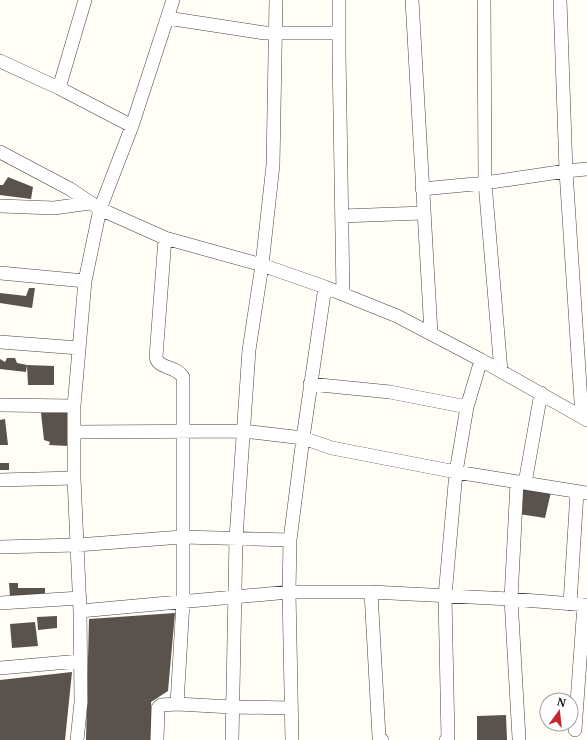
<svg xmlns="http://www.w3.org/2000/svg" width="587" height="740" font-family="'Noto Serif',serif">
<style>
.building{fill:#5a524d}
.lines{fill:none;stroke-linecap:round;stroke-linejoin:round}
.minor-casing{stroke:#444;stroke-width:14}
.minor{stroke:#fff;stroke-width:13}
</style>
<rect width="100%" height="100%" fill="#fffdf5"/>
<path class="building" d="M8,177L33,187L31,199L0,195V185H3Z
M29,288H35L32,308L0,303V293L26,296Z
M7,358H15L17,363L27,365L26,372L0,369V359L5,362Z
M27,365L54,366V385H28Z
M41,413H67L69,446L49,445L50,442L44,440Z
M5,419L8,445H0V420Z
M0,463H9V470H0Z
M521,488L551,492L545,518L519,514Z
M9,583H18V588H45V596H10Z
M175,613L168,691L151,702L154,740H86L89,619Z
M57,616V628L38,630L37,617Z
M35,622L38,646L12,648L10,624Z
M72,672L65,740H0V680Z
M506,715L507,740H477V716Z"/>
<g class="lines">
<defs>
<path id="minor" d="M339,0V53L343,294
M412,0L431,333
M484,0L485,183L501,371
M560,0L566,171L582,417
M167,18L265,33H339
M0,61L59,88L132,126
M59,88L85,0
M0,152L70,189L100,209L165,238L262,265L325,287L397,316L481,360L587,420
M422,189L485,183L566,171L587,169
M0,206L54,208L90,203
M342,216L423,213
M165,238L156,357C158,369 175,365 183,377V602L177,704
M0,273L85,281
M0,342L79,348
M310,384L390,392L467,407
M0,405L74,406
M74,432L243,431L303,438L332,448L456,472L587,493
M0,480L74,478
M517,482L511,599L519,738
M525,483L541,393
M0,547L77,545L182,537L290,540
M371,592L379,737L382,740
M0,603L80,598
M570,604L577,492
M80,611L289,592H371L511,599L587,605
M0,668L80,661
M575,730L584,605
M77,740L81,702L80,611L74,478V406L85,281L100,209L132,126L173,0
M157,740L158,708L161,705L177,704L232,707L291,708
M232,740L236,538L249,350L262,265L273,165L276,0
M292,740L289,592L290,540L303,438L325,287
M446,740L448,738L445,596L456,472L467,407L481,360"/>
</defs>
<use href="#minor" class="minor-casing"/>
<use href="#minor" class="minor"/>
</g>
<g transform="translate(559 712) rotate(15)"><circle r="19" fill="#ffffff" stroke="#a0a0a0"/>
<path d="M0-3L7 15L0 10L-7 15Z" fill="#c4262e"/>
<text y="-6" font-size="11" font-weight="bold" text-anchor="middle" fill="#111111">N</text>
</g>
</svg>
